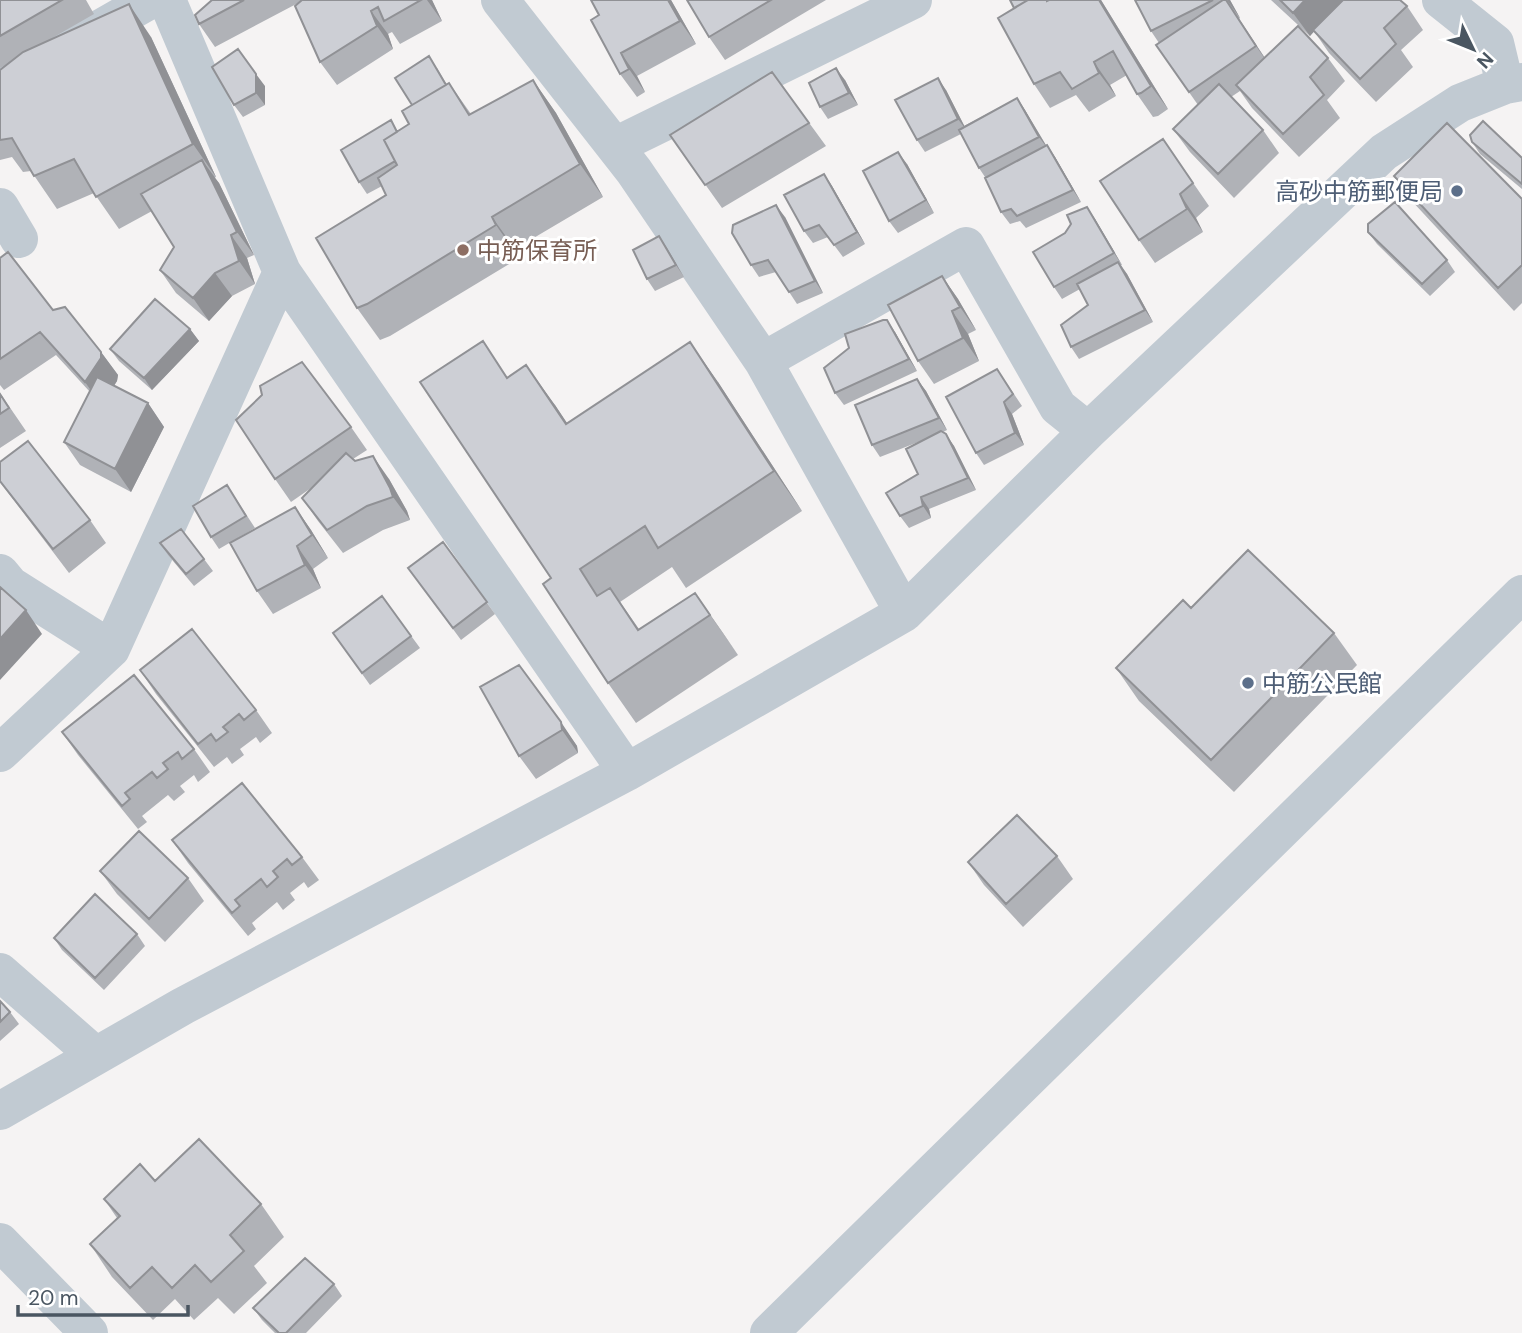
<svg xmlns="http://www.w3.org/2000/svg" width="1522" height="1333" font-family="'DM Sans','Noto Sans JP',sans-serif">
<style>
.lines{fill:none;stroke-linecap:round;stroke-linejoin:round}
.minor{stroke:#c1cad2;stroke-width:38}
.wall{fill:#b0b2b7}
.shaded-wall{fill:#909195}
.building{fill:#cdcfd5;stroke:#909195;stroke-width:2}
.service-dot{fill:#5c6f8a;stroke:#fff;stroke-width:2.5}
.education-dot{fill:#8d6e63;stroke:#fff;stroke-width:2.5}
.labels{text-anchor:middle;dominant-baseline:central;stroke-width:6;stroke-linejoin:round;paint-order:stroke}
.service-label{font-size:24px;fill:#4e5e75;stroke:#fff;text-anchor:end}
.education-label{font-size:24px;fill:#785e54;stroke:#fff;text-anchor:start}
</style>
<rect width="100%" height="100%" fill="#f5f3f3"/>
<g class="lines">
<path class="minor" d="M167,0L282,272L627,772
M500,0L634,171L763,361L904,613
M1441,0L1495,43L1505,85
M0,86L150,0
M615,146L913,0
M0,207L19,239
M763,361L966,246L1058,407L1088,431
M0,573L10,585L111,649
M0,753L111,649L282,272
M0,972L96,1056
M0,1111L183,1006L627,772L904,613L1088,431L1384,152L1460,103L1505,85L1522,82
M0,1242L89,1333
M769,1333L1522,594"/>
</g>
<path class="wall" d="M0,0H86L94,14L47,41L151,37L216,177L214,178L219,183L254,255L247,258L255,284L232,296L209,321L176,293L160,270L174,247L152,211L119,229L94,193L57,209L31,171L23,172L12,157L0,160V70L9,63L0,68Z
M212,0H432L442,21L400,44L392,32L388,34L393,49L337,85L320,62L300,2L215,47L199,24Z
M591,0H671L696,44L637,76L645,92L637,97L620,74L599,15Z
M687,0H826L725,60L709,37Z
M1010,0H1101L1168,109L1158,116L1153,117L1137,94L1127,75L1110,85L1116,96L1089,112L1076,95L1050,108L1034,84L1014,8Z
M1135,0H1230L1240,18L1239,19L1265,58H1328L1345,81L1327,100L1340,118L1299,157L1252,108L1240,91L1231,97L1263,130L1279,153L1234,198L1190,152L1173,129L1198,105L1156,45L1159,43L1151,31Z
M1271,0H1400L1407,6L1423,30L1401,50L1413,67L1376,102L1329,53L1314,31L1310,36Z
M437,68L447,85L449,83L471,114L533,80L556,113L603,197L515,249L519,258L390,336L380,340L357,308L386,195L382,186L367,194L359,182L398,131L409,124L412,105Z
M772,72L826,146L722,208L670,135Z
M845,80L858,105L828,119L820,107Z
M265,86V105L243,117L234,105Z
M946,90L964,126L1017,98L1025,110L1046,145H1047L1055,157L1081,202L1026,228L1020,221L1010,224L1001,212L985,177L979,168L961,134L925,152L917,140Z
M1163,139L1209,206L1196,218L1203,232L1155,263L1139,240Z
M1472,142L1522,158V189L1480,154Z
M907,164L934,213L898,233L889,221Z
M824,174L832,186L865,244L843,257L828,237L813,243L804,231Z
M1394,176L1522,199V303L1514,311L1410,199Z
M1087,207L1095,219L1122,265H1121L1127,274L1153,322L1079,359L1071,347L1088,305L1080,289L1062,299L1054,287L1065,233Z
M785,217L823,293L797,304L776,272L759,277L751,265Z
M1368,232L1447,260L1455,272L1430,296L1377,244Z
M659,236L684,277L655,291L647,279Z
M0,258L53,310L101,352L118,375L117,381L114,386L148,403L164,427L131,492L80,465L64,442L90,392L56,355L4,390L0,385Z
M942,276L958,299L976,330L968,334L979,361L934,384L918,361Z
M190,329L199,341L152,390L119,361L110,349Z
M895,332L917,371L844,405L835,393Z
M997,369L1022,406L1012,414L1024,445L984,465L976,453Z
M508,377L555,405L567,423L718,382L802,511L686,588L672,567L620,602L639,629L695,593L738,655L636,723L608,683L551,578Z
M917,379L926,391L947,430L943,432L954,446L976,490L929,509L931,518L909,528L900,516L918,474L926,439L880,457L872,445Z
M0,393L26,431L0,448Z
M351,427L367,450L353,459L389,479L407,511L410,520L383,530L343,553L318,521L302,498L314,486L291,502L275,479Z
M0,462L90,520L106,543L69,573L0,482Z
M227,485L255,528L219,549L211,537Z
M295,507L311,530L328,558L313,569L321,588L273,614L257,591Z
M443,542L495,614L461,640L417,580Z
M160,543L204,559L213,571L194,586L168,555Z
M382,596L420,648L370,685L333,633Z
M1191,608L1334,633L1357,665L1234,792L1139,701L1116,668Z
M519,665L577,746L578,753L536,779L519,756Z
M140,670L256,710L272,733L260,743L256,737L240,749L244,755L232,764L227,757L214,767L156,694Z
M62,732L194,749L210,772L198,782L194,775L180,786L185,792L174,801L168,795L142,816L147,822L138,829L78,755Z
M172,840L302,857L319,880L308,888L304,882L290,893L295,900L283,910L277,902L252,923L256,929L248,936L188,863Z
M1057,856L1073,879L1023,927L984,885L968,862Z
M100,871L188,878L204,901L165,942L117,894Z
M137,934L145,946L104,990L62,950L54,938Z
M0,1001L10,1012L19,1024L0,1041Z
M155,1181L261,1204L284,1237L254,1266L267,1283L234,1314L218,1298L194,1320L175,1299L153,1320L112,1277L90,1244L117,1218L104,1199Z
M334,1284L342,1296L306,1333H275L262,1320L253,1308Z"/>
<path class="shaded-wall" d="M427,0H432L442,21Z
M668,0H671L696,44L680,21Z
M1099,0H1101L1168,109L1151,86Z
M1226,0L1241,22L1272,69L1256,46Z
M1227,0H1230L1240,18Z
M1305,0H1343L1310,36L1293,13Z
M129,4L151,37L216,177L193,144Z
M371,11L388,34L393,49L377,26Z
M621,53L637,76L645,92L629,69Z
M1094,62L1110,85L1116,96L1099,73Z
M836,68L845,80L858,105L849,93Z
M256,74L265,86V105L256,93Z
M938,78L946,90L967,131L958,119Z
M533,80L556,113L603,197L580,164Z
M1017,98L1025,110L1048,149L1039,137Z
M1047,145L1055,157L1081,202L1073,190Z
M898,152L907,164L934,213L926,200Z
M202,160L219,183L254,255L237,232Z
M824,174L832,186L865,244L857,232Z
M1180,194L1196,218L1203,232L1187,209Z
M776,205L785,217L823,293L815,281Z
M1087,207L1095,219L1122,265L1114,253Z
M492,217L515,249L519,258L496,225Z
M231,235L247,258L255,284L239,261Z
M659,236L667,248L684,277L676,265Z
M1118,262L1127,274L1153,322L1145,310Z
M215,273L232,296L209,321L193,298Z
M942,276L958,299L976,330L960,307Z
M952,311L968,334L979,361L963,338Z
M887,320L895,332L917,371L909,359Z
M190,329L199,341L152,390L144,378Z
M690,342L718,382L802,511L774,471Z
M101,352L118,375L117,381L101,405L85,382Z
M526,365L555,405L594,464L566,424Z
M917,379L926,391L947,430L939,418Z
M1004,402L1012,414L1024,445L1015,433Z
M148,403L164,427L131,492L115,469Z
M946,434L954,446L976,490L968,478Z
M373,456L389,479L407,511L410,520L393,497Z
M921,497L929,509L931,518L923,506Z
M295,507L311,530L328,558L312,535Z
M297,546L313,569L321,588L305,565Z
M695,593L723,633L738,655L710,615Z
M26,610L42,634L0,680V639Z
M561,722L577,746L578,753L562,730Z"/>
<path class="building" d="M0,0H62L0,36Z
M212,0H244L199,24L195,15Z
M302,0H421L384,21L378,7L371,11L377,26L320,62L295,6Z
M591,0H668L680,21L621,53L629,69L620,74L591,20L599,15Z
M687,0H771L709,37Z
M1010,0H1028L1014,8Z
M1028,0H1047V1L1049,0H1099L1151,86L1141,93L1137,94L1113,51L1094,62L1099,73L1072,89L1060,72L1034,84L998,18Z
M1135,0H1213L1151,31Z
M1223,0H1226L1256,46L1189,92L1156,45Z
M1280,0H1305L1293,13Z
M1343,0H1400L1407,6L1384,28L1396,44L1360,79L1313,30Z
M129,4L193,144L96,197L74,159L34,176L12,138L0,140V70L23,52Z
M1298,26L1328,58L1310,77L1324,95L1283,134L1236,85Z
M238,49L256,74V93L234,105L212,67Z
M429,56L446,85L412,105L395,78Z
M836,68L849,93L820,107L809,83Z
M772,72L809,123L705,185L670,135Z
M938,78L958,119L917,140L895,100Z
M533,80L580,164L492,217L496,225L367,304L357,308L316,238L386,195L378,178L397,165L384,140L409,124L402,111L449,83L469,115Z
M1219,84L1263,130L1218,174L1173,129Z
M1017,98L1039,137L979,168L959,130Z
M391,120L397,132L384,140L395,161L359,182L341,150Z
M1483,121L1522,158V184L1472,142L1470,135Z
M1447,123L1522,199V265L1498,288L1394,176Z
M1163,139L1193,183L1180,194L1187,209L1139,240L1100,181Z
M1047,145L1073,190L1017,216L1011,209L1001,212L985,178Z
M898,152L926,200L889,221L863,171Z
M202,160L237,232L231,235L239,261L215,273L193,298L160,270L174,247L141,194Z
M824,174L857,232L834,245L819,225L804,231L784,195Z
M1395,202L1447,260L1422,284L1368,232V224Z
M776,205L815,281L789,292L768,260L751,265L732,233L733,225Z
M1087,207L1114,253L1054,287L1033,252L1065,233L1071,224L1067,215Z
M659,236L676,265L647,279L633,250Z
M8,252L53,310L65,307L101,352V358L85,382L40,332L0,359V258Z
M1118,262L1145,310L1071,347L1061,325L1088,305L1077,284Z
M942,276L960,307L952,311L963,338L918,361L888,305Z
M155,299L190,329L144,378L110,349Z
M883,320H887L909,359L835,393L824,368L849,348L845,334Z
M483,341L507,378L526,365L566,424L690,342L774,471L658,548L645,526L580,569L597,596L610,588L638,630L695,593L710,615L608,683L543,584L551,578L420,382Z
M302,362L351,427L275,479L236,420L262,395L260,386Z
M997,369L1013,394L1004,402L1015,433L976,453L946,397Z
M97,377L148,403L115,469L64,442Z
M917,379L939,418L872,445L855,405Z
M0,394L9,408L0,414Z
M941,431L946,434L968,478L921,497L923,506L900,516L886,493L918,474L906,449Z
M28,441L90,520L53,549L0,481V462Z
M346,453L355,461L373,456L390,488L393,497L367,506L327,530L302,498Z
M227,485L246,516L211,537L193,506Z
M295,507L312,535L297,546L305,565L257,591L230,543Z
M181,529L204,559L186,574L160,543Z
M443,542L487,602L453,628L408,568Z
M1248,550L1334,633L1211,760L1116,668L1183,600L1191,608Z
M0,587L26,610L0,639Z
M382,596L411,636L362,673L333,633Z
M192,629L256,710L244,720L239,714L223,727L228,732L216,741L211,734L198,744L140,670Z
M519,665L561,722L562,730L519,756L480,687Z
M134,675L194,749L182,759L178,752L163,763L168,769L157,778L152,772L125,793L130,799L122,806L62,732Z
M242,783L302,857L292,865L287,859L273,871L278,877L267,887L261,879L235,900L240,906L232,913L172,840Z
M1017,815L1057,856L1006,904L968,862Z
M139,831L188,878L149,919L100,871Z
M95,894L137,934L95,978L54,938Z
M0,1001L10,1012L0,1022Z
M199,1139L261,1204L230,1235L244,1251L211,1282L195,1265L172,1288L152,1267L130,1288L90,1244L120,1216L104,1199L140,1164L155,1181Z
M305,1258L334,1284L286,1333H279L253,1308Z"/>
<g class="service-dot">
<circle cx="1457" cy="191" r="7"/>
<circle cx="1248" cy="683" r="7"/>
</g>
<circle class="education-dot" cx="463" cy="250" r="7"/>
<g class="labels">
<g class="service-label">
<text x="1443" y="191">高砂中筋郵便局</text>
<text x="1262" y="683" text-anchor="start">中筋公民館</text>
</g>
<g class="education-label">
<text x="477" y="250">中筋保育所</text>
</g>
</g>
<g transform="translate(1473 49) rotate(133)" stroke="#ffffff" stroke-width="5" paint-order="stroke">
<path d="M0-5L12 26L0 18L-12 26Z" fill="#4a5661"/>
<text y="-10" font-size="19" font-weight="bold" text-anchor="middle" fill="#4a5661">N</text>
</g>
<path d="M18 1305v10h170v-10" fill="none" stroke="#4a5661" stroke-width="3.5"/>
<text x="28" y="1305" font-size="21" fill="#4a5661" stroke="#ffffff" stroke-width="5" paint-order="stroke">20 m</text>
</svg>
